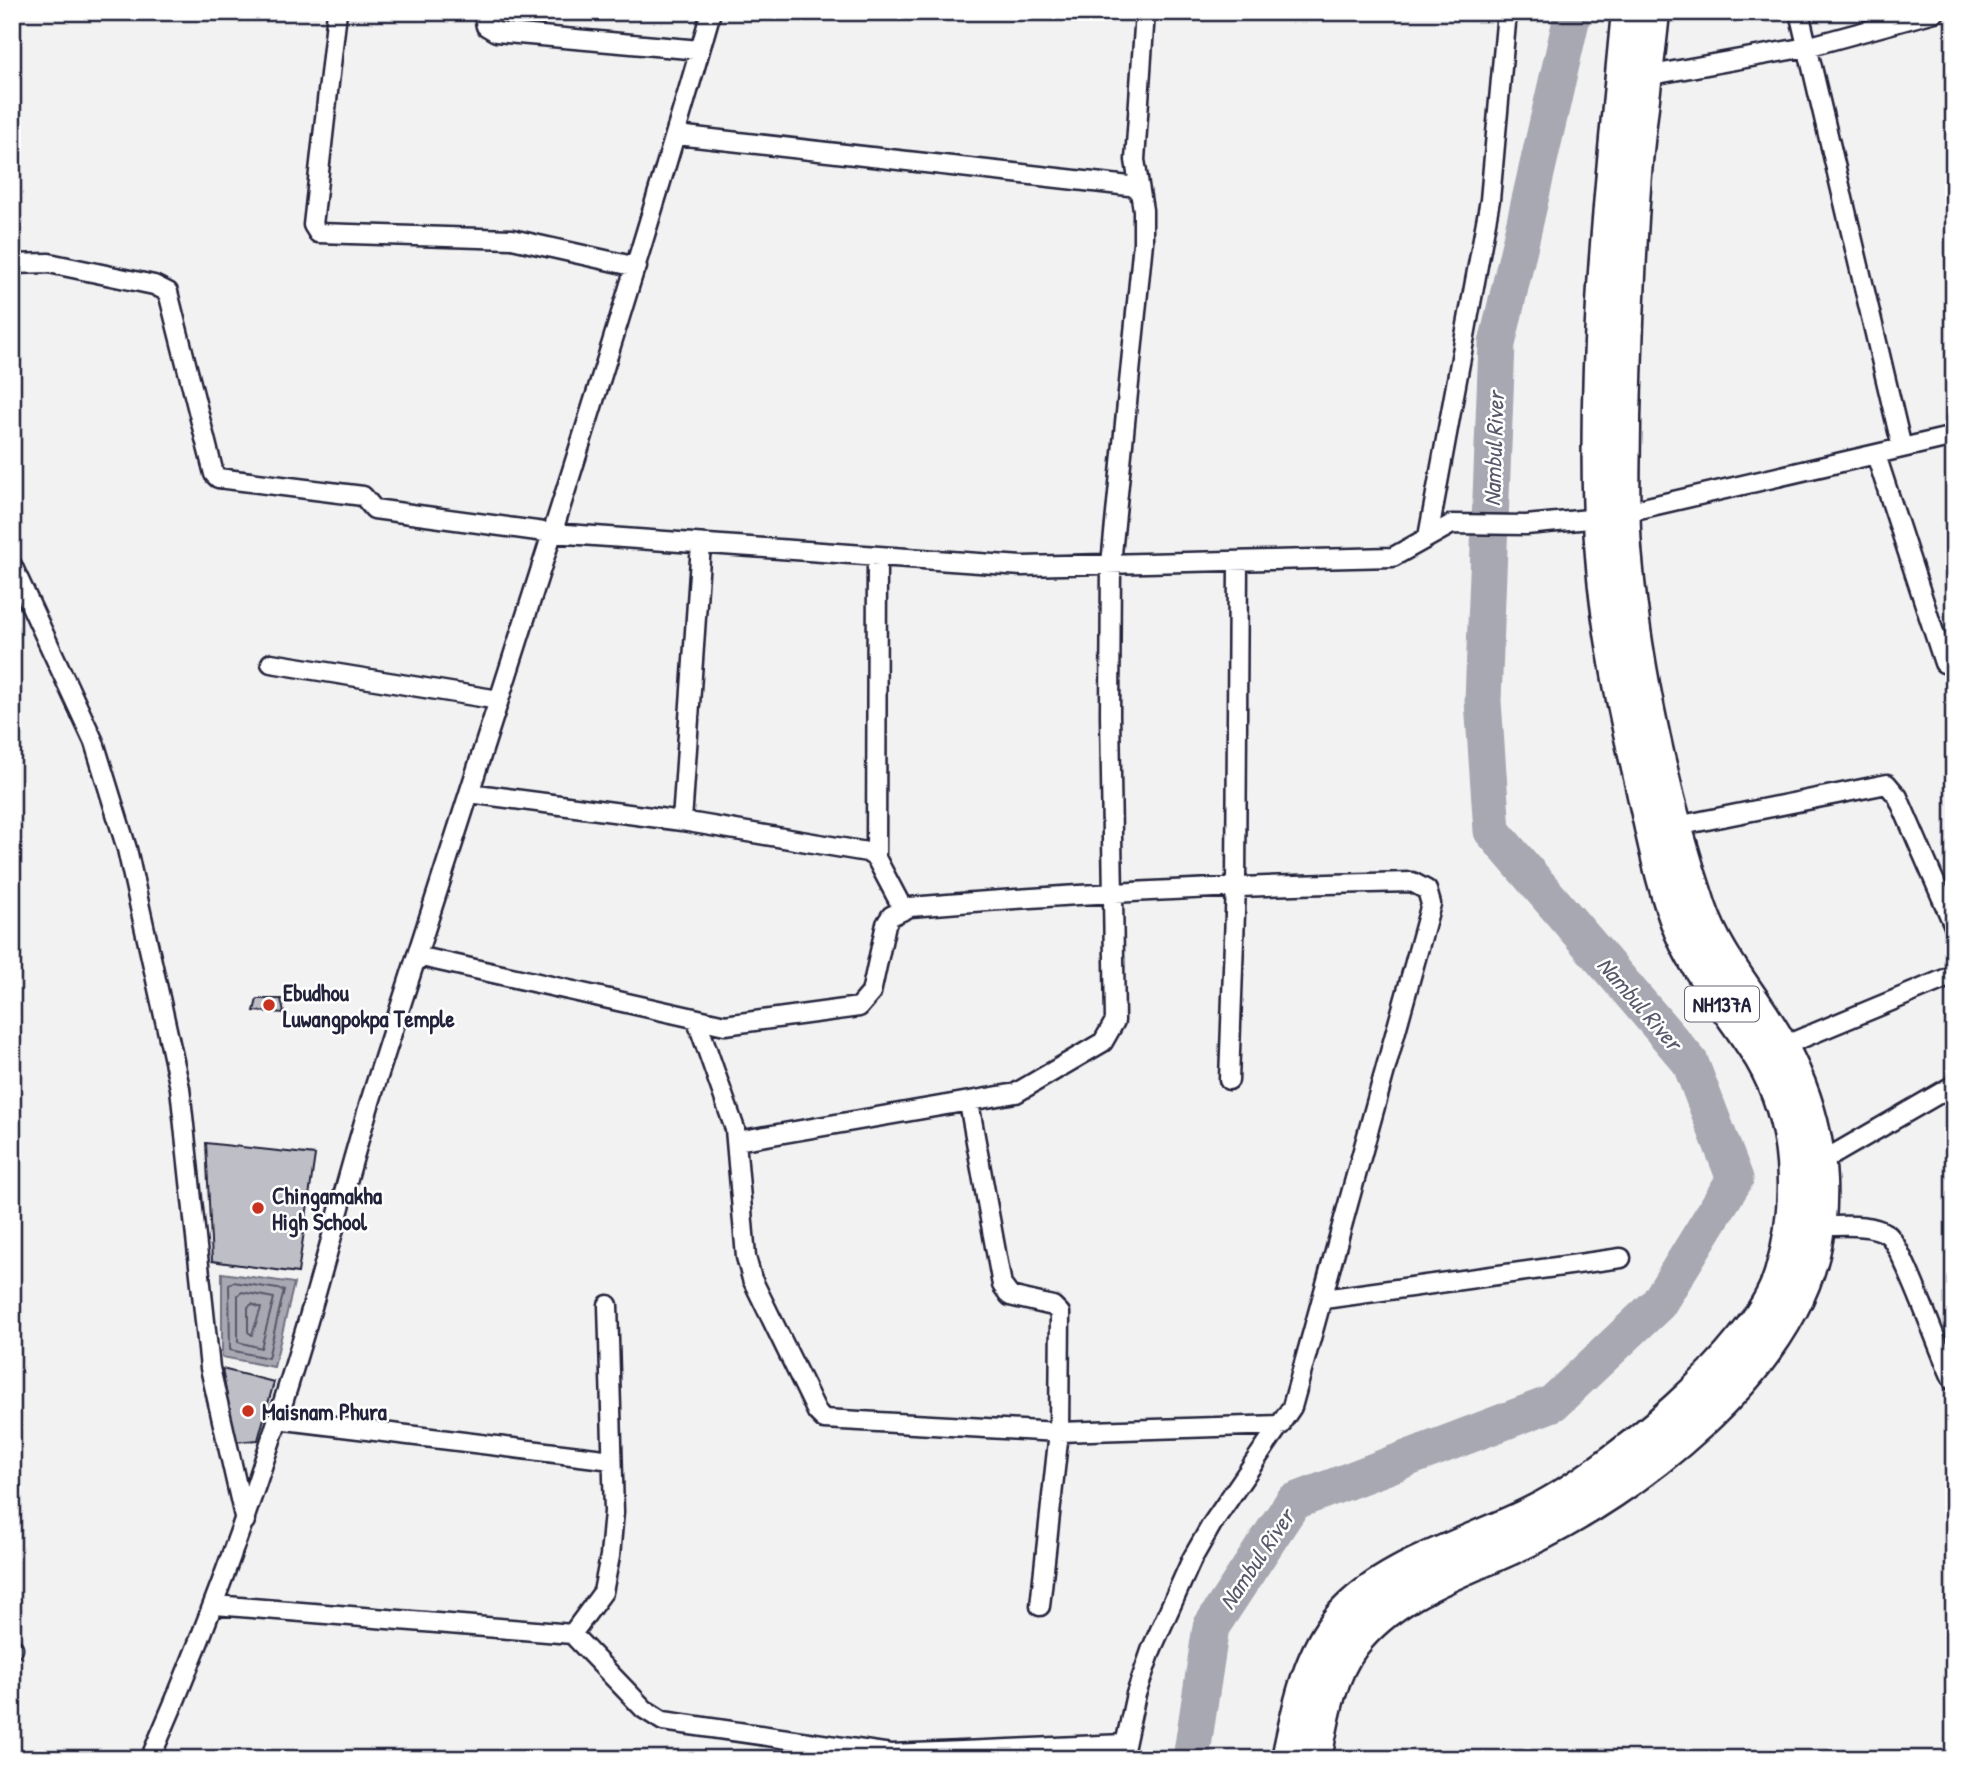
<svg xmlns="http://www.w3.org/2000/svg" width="1966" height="1771" font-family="'Patrick Hand',sans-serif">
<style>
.water{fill:#a8a8b2;stroke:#727282;stroke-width:2}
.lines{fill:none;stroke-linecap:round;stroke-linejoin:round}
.shore{stroke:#58586b;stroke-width:2}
.river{stroke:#a8a8b2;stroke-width:37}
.building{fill:#bebec6;stroke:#22223b;stroke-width:2}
.street-casing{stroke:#22223b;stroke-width:23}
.highway-casing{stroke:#22223b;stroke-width:37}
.street{stroke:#fff;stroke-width:18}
.highway{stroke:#fff;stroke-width:32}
.poi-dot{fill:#c8321e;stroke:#fff;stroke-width:2.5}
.labels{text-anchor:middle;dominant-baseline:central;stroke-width:5;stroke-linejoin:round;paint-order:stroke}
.shield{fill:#fff;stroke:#646476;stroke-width:2}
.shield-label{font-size:21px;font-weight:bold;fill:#22223b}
.poi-label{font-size:23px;font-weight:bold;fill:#22223b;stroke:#fff;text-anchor:start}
.water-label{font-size:24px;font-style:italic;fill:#58586b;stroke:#fff}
</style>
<rect width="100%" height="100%" fill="#f2f2f3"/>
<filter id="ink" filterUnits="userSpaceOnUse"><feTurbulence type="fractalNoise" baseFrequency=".0143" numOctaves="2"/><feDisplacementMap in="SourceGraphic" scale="14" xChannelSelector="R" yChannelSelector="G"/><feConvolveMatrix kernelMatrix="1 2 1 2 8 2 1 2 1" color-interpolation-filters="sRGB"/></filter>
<g filter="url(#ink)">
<path class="water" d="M222,1273L294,1283L274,1367L222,1357Z"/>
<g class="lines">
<path class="shore" d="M233,1282L284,1290L268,1358L230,1350L229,1285Z
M242,1292L274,1298L261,1348L238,1342V1295Z
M252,1304L261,1308L252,1335L248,1332V1307Z"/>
<path class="river" d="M1191,1759L1211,1627L1293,1502L1553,1403L1658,1304L1735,1179L1690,1062L1492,831L1483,701L1497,344L1573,12"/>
</g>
<path class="building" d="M257,999H281L284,1013L254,1011Z
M206,1143L315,1155L298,1273L212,1261Z
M222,1369L274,1382L258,1440L235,1442Z"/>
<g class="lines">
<defs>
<path id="street" d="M337,12L313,225L318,233L512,239L637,267
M483,12L486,26L496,32L700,50
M1799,12L1902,448
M1646,76L1807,47L1935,12
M677,135L1138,187
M12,264L49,263L154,285L168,292L214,474L218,478L363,496L374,509L552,533L1022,566L1393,557L1452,524L1526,525L1600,518L1954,436
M1876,455L1944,663
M1428,537L1490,200L1507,12
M12,565L94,742L127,849L180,1088L210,1368L245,1521
M271,663L499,700
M469,793L682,821L867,852L876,858L903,909
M682,821L701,544
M1677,826L1887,784L1898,797L1954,926
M876,858L877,556
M417,956L725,1025L859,1007L871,993L886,924L891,916L910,907C1078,893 1244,885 1412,882L1427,890L1431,904L1292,1407L1212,1524L1192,1559L1152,1648L1136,1694L1122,1759
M697,1021L735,1129L746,1257L752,1279L817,1412L824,1419L1059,1432L1281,1425
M1776,1049L1954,975
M1229,1080L1236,885L1238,561
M969,1103L1002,1285L1010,1296L1053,1306L1060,1313L1059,1432L1040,1606
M737,1141L1016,1093L1103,1042L1115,1021L1110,714L1111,564L1143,242V210L1135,160L1145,12
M1819,1163L1954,1085
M1817,1226C1837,1227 1870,1222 1887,1234C1903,1245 1940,1356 1954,1382
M1324,1299L1621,1258
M277,1419L612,1460
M215,1605L572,1634L644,1709L663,1721L891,1754L1124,1744
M572,1634L603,1592L610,1556L614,1512L608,1305
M12,1648H13
M150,1759C211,1620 261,1479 304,1334C329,1252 349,1168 375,1086C489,729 607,373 711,12"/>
<path id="highway" d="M1288,1759C1298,1711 1308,1656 1341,1617C1386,1565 1475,1543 1536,1511C1610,1473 1757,1354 1781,1274C1802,1203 1799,1123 1761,1058C1732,1010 1695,973 1676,919C1660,875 1651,827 1641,781C1621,696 1603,608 1600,520C1593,351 1612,181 1628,12
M1315,1759C1322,1721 1329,1675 1353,1644C1395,1589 1466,1570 1526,1541C1634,1490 1782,1376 1813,1254C1830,1184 1816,1111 1782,1048C1757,1000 1718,961 1700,908C1665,804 1635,669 1626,560C1621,513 1624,465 1624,418C1626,336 1629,255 1635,174C1639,120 1648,66 1653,12"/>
</defs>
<use href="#street" class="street-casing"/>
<use href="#highway" class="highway-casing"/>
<use href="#street" class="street"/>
<use href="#highway" class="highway"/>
</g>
</g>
<g class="poi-dot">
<circle cx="269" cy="1005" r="7"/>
<circle cx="258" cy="1208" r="7"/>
<circle cx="248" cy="1411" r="7"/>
</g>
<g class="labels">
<rect class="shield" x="1685" y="986.5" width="74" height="35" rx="5"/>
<g class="shield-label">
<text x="1722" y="1004">NH137A</text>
</g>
<g class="poi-label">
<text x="283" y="992">Ebudhou<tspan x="283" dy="26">Luwangpokpa Temple</tspan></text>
<text x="272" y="1195">Chingamakha<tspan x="272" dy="26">High School</tspan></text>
<text x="262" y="1411">Maisnam Phura</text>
</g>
<g class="water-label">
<text transform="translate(1493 449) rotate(-88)">Nambul River</text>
<text transform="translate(1640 1003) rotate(49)">Nambul River</text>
<text transform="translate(1256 1559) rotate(-56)">Nambul River</text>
</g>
</g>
<rect width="1966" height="1771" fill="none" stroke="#fff" stroke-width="42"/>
<rect x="21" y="21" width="1924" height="1729" fill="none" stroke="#22223b" stroke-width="2.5" filter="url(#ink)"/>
</svg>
